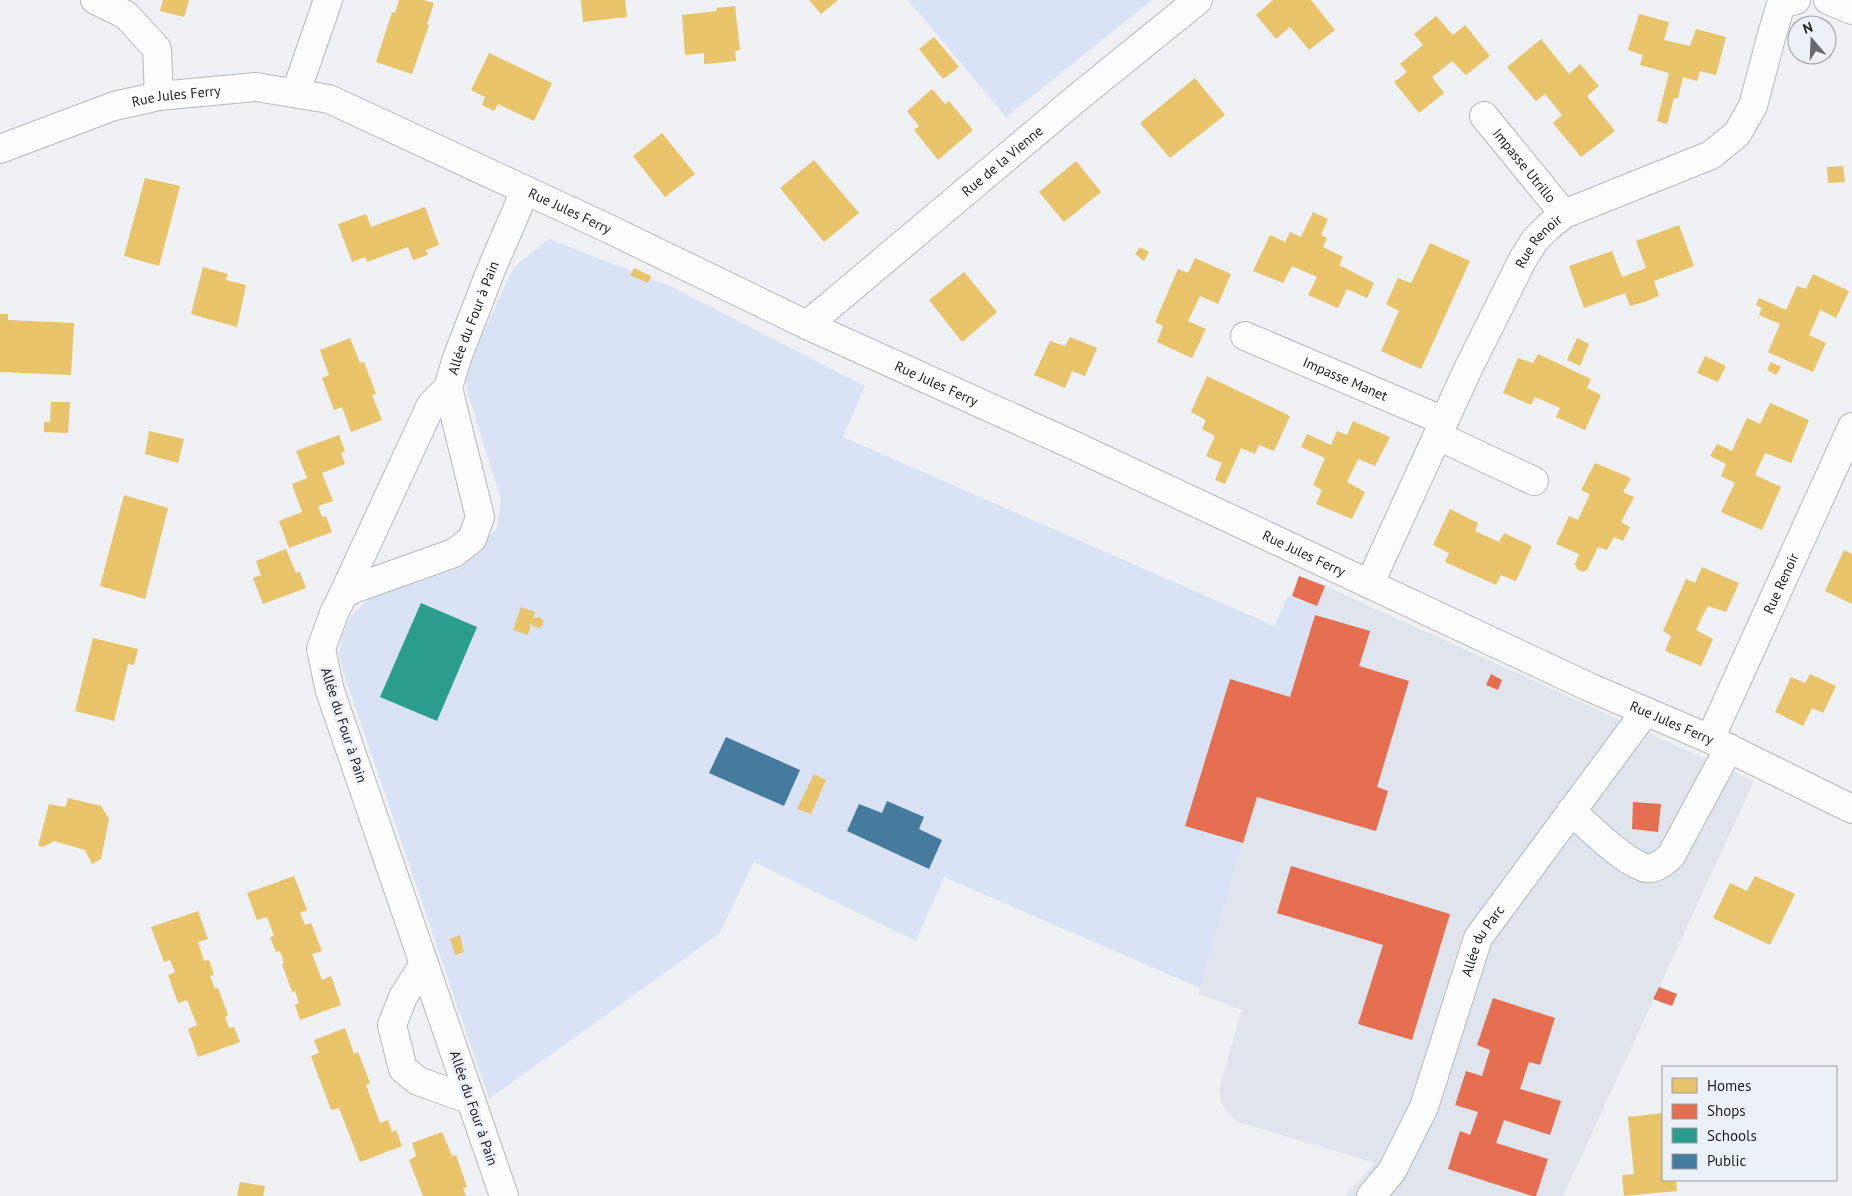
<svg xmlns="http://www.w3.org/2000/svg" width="1852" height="1196" font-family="'PT Sans',sans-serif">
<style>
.built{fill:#e0e5ed}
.green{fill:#dae3f5}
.homes{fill:#e9c46a}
.shops{fill:#e76f51}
.schools{fill:#2a9d8f}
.public{fill:#457b9d}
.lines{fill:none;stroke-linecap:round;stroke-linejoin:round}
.minor-casing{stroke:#b7b9bb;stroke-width:30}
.minor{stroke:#fdfdfd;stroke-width:28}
.labels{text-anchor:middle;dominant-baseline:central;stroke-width:5;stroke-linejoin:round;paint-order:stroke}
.street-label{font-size:14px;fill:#1e1f21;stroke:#ecf0f7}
</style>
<rect width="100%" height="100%" fill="#eff1f4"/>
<path class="built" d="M1325,586L1754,781L1563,1196H1345L1375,1163L1238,1122L1228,1113L1221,1102L1219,1090L1242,1010L1198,994L1243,843L1185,826L1230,679L1290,697L1317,606Z"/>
<path class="green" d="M908,0H1152L1006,117Z
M549,239L670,286L865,386L843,437L1274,626L1288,596L1317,606L1290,697L1230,679L1185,825L1243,843L1200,988L944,877L916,941L754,862L719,934L489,1099L343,671L339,654L342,635L351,616L368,599L459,568L497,528L501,499L467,391L466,379L470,361L514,267Z"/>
<path class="homes" d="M163,0H189L184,17L160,11Z
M399,0H423L434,3L427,24L429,25L412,74L376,62L392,12L395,13Z
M581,0H625L627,17L583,22Z
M809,0H838L821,14Z
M1273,0H1311L1335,30L1309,50L1290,27L1276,39L1256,15Z
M735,6L740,50L735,51L736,61L704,64V53L685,55L682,15L717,11L716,8Z
M1639,14L1669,22L1664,40L1690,46L1696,29L1726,37L1716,75L1700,71L1697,81L1683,77L1678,98H1674L1667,124L1657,121L1669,73L1640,65L1643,55L1628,50Z
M1436,16L1453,35L1465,25L1490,56L1466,75L1452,61L1432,77L1444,93L1419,113L1394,82L1407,72L1400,64L1423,45L1414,34Z
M934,37L959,67L943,79L919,49Z
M1541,39L1569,74L1580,64L1599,86L1587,96L1615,131L1581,157L1553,123L1562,115L1545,94L1536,101L1507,67Z
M489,53L552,83L534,121L498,104L494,111L482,105L485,97L471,90Z
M1195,78L1225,115L1170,158L1140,123Z
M932,89L945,104L949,101L973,130L938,160L914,130L919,126L907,111Z
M662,133L695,174L665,197L633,156Z
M814,160L859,213L824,242L780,188Z
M1076,161L1101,192L1064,222L1039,192Z
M1843,166L1845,182L1828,183L1827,167Z
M145,178L180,186L159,266L124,256Z
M425,207L439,245L426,250L428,255L413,260L408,247L367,262L365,257L352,262L338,224L366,214L371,227Z
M1313,212L1328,219L1321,235L1327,238L1323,247L1343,257L1339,265L1374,283L1367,298L1347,289L1338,308L1308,295L1317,277L1292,266L1283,283L1253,271L1270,235L1285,242L1290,232L1301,237Z
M1679,225L1694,266L1654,281L1659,296L1644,302L1630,306L1625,293L1584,308L1569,266L1612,251L1622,277L1646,268L1636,241Z
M1430,243L1470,261L1421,369L1381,351L1399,311L1386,304L1398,278L1411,283Z
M1140,247L1149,252L1144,261L1135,254Z
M1195,258L1231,274L1218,304L1200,296L1188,321L1206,329L1192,358L1157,342L1163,326L1155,322L1178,269L1188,273Z
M203,267L228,274L226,280L246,285L237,327L191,314Z
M634,268L651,276L648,283L630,275Z
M964,272L997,312L962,342L929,300Z
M1813,274L1849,291L1836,318L1820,310L1809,335L1826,343L1813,372L1768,352L1780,324L1759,315L1762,308L1756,305L1759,298L1786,310L1797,286L1806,289Z
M0,314H8V320L74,323L71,375L0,372Z
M1070,337L1097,348L1085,376L1072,371L1065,388L1034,375L1050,341L1065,346Z
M350,338L360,363L364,362L376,394L372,395L382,420L351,432L342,407L334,410L322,378L329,375L320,350Z
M1577,338L1589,344L1580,366L1567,360Z
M1538,354L1591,379L1587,388L1601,395L1585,430L1556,417L1560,408L1535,397L1531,405L1503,393L1518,358L1533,363Z
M1705,356L1726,366L1718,382L1697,373Z
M1771,362L1781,367L1776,375L1767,370Z
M1207,376L1290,416L1274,451L1259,445L1255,454L1241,448L1225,484L1215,480L1222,463L1206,456L1215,436L1202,429L1206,420L1191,412Z
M51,402H70L68,433L44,432V422H50Z
M1770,403L1809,420L1791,463L1765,453L1755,475L1781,487L1762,530L1721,512L1735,483L1721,476L1726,464L1710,456L1717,444L1732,451L1747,418L1760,424Z
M1353,421L1390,437L1375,466L1358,459L1347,482L1365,492L1352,519L1316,504L1322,490L1313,485L1325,458L1301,447L1307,434L1331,445L1337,431L1347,435Z
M149,431L184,439L178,463L145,454Z
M339,435L345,451L341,453L345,464L322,473L333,501L318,506L322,517L326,516L332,532L289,548L279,521L302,512L292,484L307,478L296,451Z
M1595,463L1631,478L1623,492L1634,497L1621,522L1630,527L1623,541L1614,537L1607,550L1598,547L1587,570L1583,572L1577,569L1575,564L1579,554L1556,544L1569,516L1578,520L1590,494L1581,490Z
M124,495L168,508L145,599L100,586Z
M1450,509L1478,523L1475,531L1499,542L1504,533L1532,546L1516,581L1501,575L1496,585L1445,562L1449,553L1433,545Z
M286,549L296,573L300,572L306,588L263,604L253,578L261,575L256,561Z
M1844,550L1852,554V604L1825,591Z
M1702,567L1739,583L1726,612L1708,606L1702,617L1696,630L1713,639L1701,666L1665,651L1671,636L1663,631L1686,579L1695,583Z
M521,607L535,612L533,618L539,617L543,620V625L540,628L534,627L531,623L528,635L513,630Z
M93,638L138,649L134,665L128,664L114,721L75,711Z
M1810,674L1836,686L1823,713L1812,708L1803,726L1775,712L1791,677L1805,683Z
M814,774L826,780L811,814L797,809Z
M68,798L101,806L109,819L101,859L92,864L85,850L54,841L43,847L38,846L49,804L65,807Z
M294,876L307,910L300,913L305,925L311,923L322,951L312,954L322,980L331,976L341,1005L300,1020L295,1005L299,1003L295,991L292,992L282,964L284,963L280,951L276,952L270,937L274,936L267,917L257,920L247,893Z
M1755,876L1795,894L1770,945L1713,918L1730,883L1747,891Z
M198,911L208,939L198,942L204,961L209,960L214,975L210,976L215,989L218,988L228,1015L225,1017L229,1028L234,1027L240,1042L198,1057L188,1029L197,1025L187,1000L178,1003L168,975L175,972L170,960L164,962L151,927Z
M460,935L464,952L455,955L450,939Z
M345,1028L354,1054L358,1052L370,1083L366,1085L380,1123L388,1120L392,1132L396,1130L402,1146L360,1162L339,1108L331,1110L311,1056L319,1053L314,1040Z
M1663,1113V1180H1676L1677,1191L1624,1196L1622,1175L1634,1174L1628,1117Z
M442,1132L452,1156L456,1155L467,1187L463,1188L466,1196H423L409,1160L416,1156L412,1143Z
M240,1182L265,1186L263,1196H237Z"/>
<path class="shops" d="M1299,576L1325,586L1317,606L1292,596Z
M1315,615L1370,631L1359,666L1409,681L1377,787L1388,791L1376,831L1257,797L1243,843L1185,826L1230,679L1290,697Z
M1491,674L1502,680L1498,690L1486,685Z
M1633,802L1661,804L1658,832L1632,829Z
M1291,866L1450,914L1412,1040L1358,1024L1383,945L1277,913Z
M1659,987L1677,994L1672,1006L1653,999Z
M1493,998L1555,1018L1540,1065L1529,1062L1520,1089L1561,1101L1550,1135L1504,1120L1496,1143L1548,1159L1536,1196H1532L1448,1169L1460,1131L1470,1135L1478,1112L1455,1105L1466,1071L1482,1076L1490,1050L1477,1045Z"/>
<path class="schools" d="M421,603L477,627L437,721L380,697Z"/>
<path class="public" d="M726,737L800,770L784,806L709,773Z
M887,801L924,817L919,829L942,840L929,869L847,831L859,804L882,813Z"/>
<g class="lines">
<defs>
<g id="minor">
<path d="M95,0L126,15L157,49L159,96"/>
<path d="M1828,0L1852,10"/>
<path d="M296,92L328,0"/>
<path id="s1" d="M1484,116L1564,214"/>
<path id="s2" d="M0,149L114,106L159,96L256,87L329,99L605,227L807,325L1073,445L1589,687L1710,739L1852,809"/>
<path id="s3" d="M807,325L1077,98L1198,0"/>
<path id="s4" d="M1245,336L1444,421"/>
<path d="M1438,436L1534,481"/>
<path id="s5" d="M1370,583L1468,369L1523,259L1535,240L1548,227L1564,214L1711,155L1737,134L1753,106L1772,34L1781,4L1796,0"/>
<path d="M343,595L431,405L448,388"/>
<path id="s6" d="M1710,739L1852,427"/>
<path d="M1571,811C1589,827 1622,860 1643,867C1653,871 1663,863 1671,856L1729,748"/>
<path d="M424,964L403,997L392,1025L403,1069L418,1081L471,1100"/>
<path id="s7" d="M504,1196L330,691L321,649L334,613L343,595L353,589L454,553L472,539L480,517L448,388L457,358L491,270L525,191"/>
<path id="s8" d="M1371,1196L1392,1171L1424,1107L1478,938L1645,712"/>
</g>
</defs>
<use href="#minor" class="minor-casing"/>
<use href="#minor" class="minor"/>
</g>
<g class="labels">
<g class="street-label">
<text stroke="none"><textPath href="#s2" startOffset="185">Rue Jules Ferry</textPath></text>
<text stroke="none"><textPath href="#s3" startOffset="255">Rue de la Vienne</textPath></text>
<text stroke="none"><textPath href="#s1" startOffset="64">Impasse Utrillo</textPath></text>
<text stroke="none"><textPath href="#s2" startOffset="605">Rue Jules Ferry</textPath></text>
<text stroke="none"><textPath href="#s5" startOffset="382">Rue Renoir</textPath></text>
<text stroke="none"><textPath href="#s7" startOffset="1008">Allée du Four à Pain</textPath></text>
<text stroke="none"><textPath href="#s4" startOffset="109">Impasse Manet</textPath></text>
<text stroke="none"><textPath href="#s2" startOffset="1010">Rue Jules Ferry</textPath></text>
<text stroke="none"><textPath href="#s2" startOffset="1415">Rue Jules Ferry</textPath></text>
<text stroke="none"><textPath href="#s6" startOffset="171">Rue Renoir</textPath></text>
<text stroke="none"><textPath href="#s2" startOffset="1820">Rue Jules Ferry</textPath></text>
<text transform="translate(344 725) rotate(72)">Allée du Four à Pain</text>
<text stroke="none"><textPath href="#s8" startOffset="281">Allée du Parc</textPath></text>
<text transform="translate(474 1108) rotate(71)">Allée du Four à Pain</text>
</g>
</g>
<rect x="1662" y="1066" width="175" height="115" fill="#ecf0f7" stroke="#9a9ca1"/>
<rect x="1672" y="1078" width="25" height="15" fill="#e9c46a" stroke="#9a9ca1"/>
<text x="1707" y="1091" font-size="15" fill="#1e1f21">Homes</text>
<rect x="1672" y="1104" width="25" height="15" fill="#e76f51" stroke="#9a9ca1"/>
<text x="1707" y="1116" font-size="15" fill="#1e1f21">Shops</text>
<rect x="1672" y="1128" width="25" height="15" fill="#2a9d8f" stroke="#9a9ca1"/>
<text x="1707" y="1141" font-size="15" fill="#1e1f21">Schools</text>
<rect x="1672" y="1154" width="25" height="15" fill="#457b9d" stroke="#9a9ca1"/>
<text x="1707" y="1166" font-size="15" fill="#1e1f21">Public</text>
<g transform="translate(1812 40) rotate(341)"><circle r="24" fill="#ecf0f7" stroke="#9a9ca1"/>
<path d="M0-4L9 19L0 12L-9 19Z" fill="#67686b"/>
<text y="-8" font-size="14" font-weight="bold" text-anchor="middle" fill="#1e1f21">N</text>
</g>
</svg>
